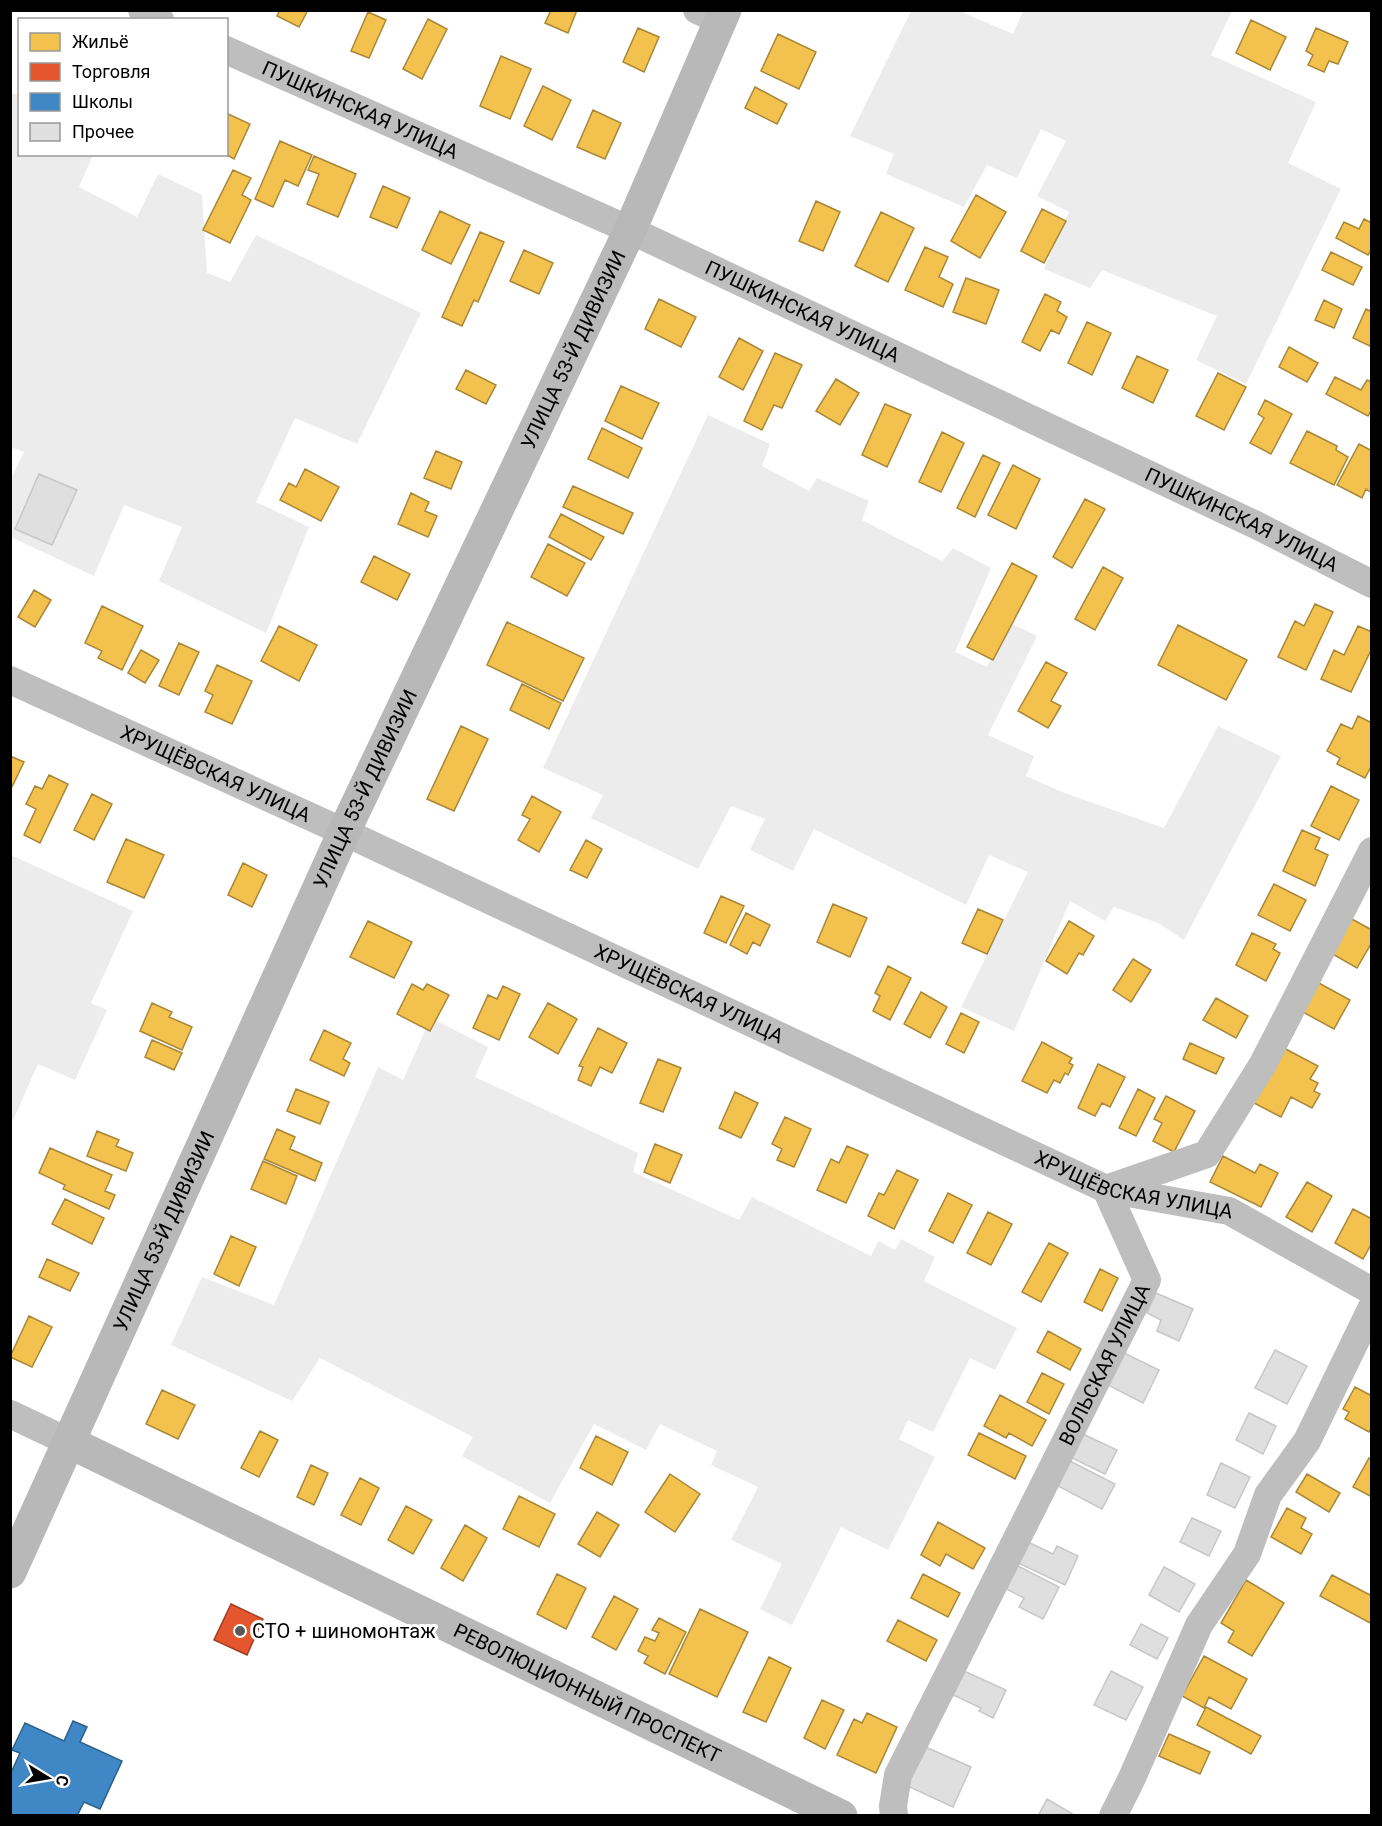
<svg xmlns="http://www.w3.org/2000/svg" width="1382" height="1826" font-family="Roboto,sans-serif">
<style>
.green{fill:#ececec}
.homes{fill:#f2c14e;stroke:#a98737;stroke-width:1.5}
.shops{fill:#e4572e;stroke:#a03d20;stroke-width:1.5}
.schools{fill:#3f88c5;stroke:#2c5f8a;stroke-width:1.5}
.building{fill:#dfdfdf;stroke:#c7c7c7;stroke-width:1.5}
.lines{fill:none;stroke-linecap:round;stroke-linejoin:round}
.street{stroke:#bebebe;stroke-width:28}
.secondary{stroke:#b8b8b8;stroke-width:33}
.poi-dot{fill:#595959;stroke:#fff;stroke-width:2}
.labels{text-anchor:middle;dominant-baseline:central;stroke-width:6;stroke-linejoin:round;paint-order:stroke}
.street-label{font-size:20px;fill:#000;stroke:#fff}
.poi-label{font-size:20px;fill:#000;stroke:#fff;text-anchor:start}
</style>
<rect width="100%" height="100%" fill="#fff"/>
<path class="green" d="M911,11H964V13L1013,34L1023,11H1232L1211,55L1316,102L1288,163L1341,189L1246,384L1196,360L1217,316L1102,270L1090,288L1044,269L1069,212L1037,196L1066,141L1041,129L1017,178L987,165L964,207L886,174L894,154L850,136Z
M10,92L19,96L20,154L93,155L79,187L137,217L158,174L202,195L207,273L230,282L256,235L421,313L357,444L295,418L256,502L309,527L266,633L159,581L182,527L124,505L94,576L11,537V479L24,452L10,447Z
M708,415L770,444L762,466L809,491L817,478L869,501L862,520L942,561L953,548L991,568L955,652L987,667L1009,622L1037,636L988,735L1034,756L1026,776L1062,792L1164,828L1218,726L1281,756L1184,940L1158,923L1114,907L1105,921L1070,901L1014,1031L961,1007L1028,872L989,855L966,905L814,829L793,871L750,850L765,819L731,806L698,869L591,818L603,795L543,768Z
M11,855L133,911L91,1003L107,1010L75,1080L38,1064L11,1125Z
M431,1018L488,1047L475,1077L638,1153L633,1172L739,1220L752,1197L871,1256L878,1241L895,1250L901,1239L935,1257L924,1281L1017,1328L995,1370L970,1358L933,1432L908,1420L899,1439L935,1457L888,1550L841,1527L792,1625L760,1609L782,1564L731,1540L758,1487L711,1465L717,1451L660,1424L646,1450L594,1424L550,1503L462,1456L473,1437L320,1358L292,1401L171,1345L202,1277L274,1305L378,1067L403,1080Z"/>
<path class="homes" d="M280,10H308L299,27L277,16Z
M551,10H577L568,33L545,23Z
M368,12L386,20L369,58L351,51Z
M428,19L447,29L422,79L403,69Z
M1251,20L1286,37L1270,70L1236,53Z
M638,28L659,37L644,72L623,62Z
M1316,28L1348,42L1338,64L1329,61L1324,72L1308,65L1313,55L1306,51Z
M778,34L816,52L799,89L761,71Z
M501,56L531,69L510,119L480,106Z
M543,86L571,100L552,140L524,126Z
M755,87L787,104L777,124L745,108Z
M593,110L621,123L605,159L577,147Z
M226,113L250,124L234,159L225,154Z
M280,141L312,155L298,186L285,180L273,207L255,199Z
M314,156L356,174L338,217L307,204L319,174L308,170Z
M233,170L251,178L242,195L251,200L230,243L203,230Z
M383,186L410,198L397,228L370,217Z
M976,195L1006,212L980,258L951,241Z
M816,201L840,212L823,251L799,241Z
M1042,209L1066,221L1044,263L1021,251Z
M440,211L470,225L451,264L422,250Z
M881,212L914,228L888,282L855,266Z
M1364,219L1372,223V248L1368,255L1336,238L1344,222L1359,229Z
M480,232L504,242L478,302L474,300L462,326L442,317Z
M925,247L948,257L939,277L953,284L943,307L905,290Z
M524,250L553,263L539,294L510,281Z
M1331,252L1362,267L1353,285L1322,270Z
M966,278L999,290L986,324L953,312Z
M1045,294L1061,302L1057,311L1067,317L1059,334L1051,330L1040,351L1022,342Z
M659,299L696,317L681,347L645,329Z
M1324,300L1342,309L1334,328L1315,320Z
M1366,309L1372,312V347L1353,338Z
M1087,322L1111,333L1092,375L1068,363Z
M739,338L763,351L743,390L719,377Z
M1289,347L1318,363L1307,382L1279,367Z
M775,353L802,365L782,408L774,405L762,430L744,421Z
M1137,356L1168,370L1153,403L1122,388Z
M466,370L496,385L486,404L456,389Z
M1218,373L1246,387L1224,430L1196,416Z
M1335,377L1361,390L1367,380L1372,382V409L1368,416L1326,394Z
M836,379L859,393L840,425L816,411Z
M621,386L659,403L642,439L605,421Z
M1265,400L1292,414L1271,454L1250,443L1264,418L1258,414Z
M885,404L911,415L887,467L862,455Z
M602,428L642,448L628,478L588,459Z
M1307,431L1337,446L1336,450L1348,457L1334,485L1290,463Z
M942,432L964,443L941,492L919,482Z
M1359,444L1372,451V493L1366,489L1362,498L1337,485Z
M436,451L462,462L451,489L424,478Z
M983,455L1000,463L975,517L957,508Z
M1013,465L1040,479L1016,529L988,515Z
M305,469L339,487L321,521L280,500L289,483L296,487Z
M573,486L633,513L623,534L563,507Z
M411,493L429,502L425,511L437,516L428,537L398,524Z
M1085,499L1105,509L1072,568L1053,557Z
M561,514L604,537L591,560L549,537Z
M548,544L585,563L567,596L531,577Z
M374,556L410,574L397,600L361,582Z
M1012,563L1037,576L993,660L967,647Z
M1103,567L1123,578L1095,630L1075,619Z
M34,590L51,600L35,627L18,617Z
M1315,604L1333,612L1306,670L1278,657L1295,621L1304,626Z
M102,606L143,626L122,670L98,658L102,651L85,643Z
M507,622L584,658L563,701L487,665Z
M1178,625L1247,660L1226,700L1158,665Z
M279,626L317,645L299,681L261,661Z
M1358,626L1372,632V648L1351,692L1321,679L1334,650L1344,655Z
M179,643L199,652L179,695L159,686Z
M141,650L159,660L145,683L128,673Z
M1046,662L1067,673L1051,701L1061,706L1048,728L1018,711Z
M217,665L252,681L232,724L205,712L213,695L205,691Z
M522,684L561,703L549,729L510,710Z
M1358,716L1372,723V765L1365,778L1337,764L1340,758L1327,751L1341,724L1352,729Z
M461,726L488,739L454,811L427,799Z
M10,756L24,762L10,791Z
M49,775L68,784L40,843L24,835L36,809L26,804L35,786L42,789Z
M1331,786L1359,800L1339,840L1311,826Z
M92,794L112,804L94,840L74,830Z
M532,796L561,812L539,852L518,840L530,819L522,815Z
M1302,830L1320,838L1315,849L1328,855L1315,886L1283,871Z
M126,839L164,855L144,898L107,882Z
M586,840L602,849L587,878L570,870Z
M243,863L267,875L252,907L228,895Z
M1274,884L1306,900L1290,931L1258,915Z
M721,896L744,906L726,943L704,933Z
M833,904L867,918L850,957L817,942Z
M978,909L1003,920L987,954L962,943Z
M746,913L770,925L760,946L753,942L747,954L730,945Z
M1348,917L1372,930V942L1357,968L1329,952Z
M368,921L412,942L394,978L350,957Z
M1069,921L1094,936L1083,955L1079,953L1067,974L1046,961Z
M1252,933L1276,944L1273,949L1280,953L1266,981L1236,965Z
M1133,959L1151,970L1131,1002L1113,990Z
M888,966L911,978L890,1020L873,1011L880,996L875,993Z
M1317,982L1350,1000L1334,1029L1301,1011Z
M412,984L423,990L427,984L449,995L430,1031L397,1014Z
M503,986L520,994L499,1040L473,1028L488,995L497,999Z
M921,992L947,1007L930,1038L904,1024Z
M1216,998L1248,1016L1236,1038L1203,1020Z
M152,1003L172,1012L169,1017L192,1027L182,1050L140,1031Z
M548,1003L577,1019L558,1054L529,1037Z
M961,1013L979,1022L964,1053L946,1044Z
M598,1028L627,1043L612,1073L600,1067L591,1086L578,1080L583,1067L579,1066Z
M324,1030L351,1043L343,1059L350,1063L344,1076L310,1060Z
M152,1040L182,1053L174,1070L145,1057Z
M1042,1042L1072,1058L1069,1063L1073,1065L1068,1075L1065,1073L1060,1083L1054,1080L1047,1093L1022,1081Z
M1190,1043L1224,1058L1216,1074L1183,1059Z
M1280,1046L1318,1066L1310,1079L1318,1083L1314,1091L1320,1094L1312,1108L1291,1097L1281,1117L1252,1102Z
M658,1059L681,1068L663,1112L640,1103Z
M1098,1064L1125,1077L1110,1107L1102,1103L1095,1116L1078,1108Z
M296,1089L329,1102L320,1124L287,1111Z
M1138,1089L1155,1098L1136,1136L1119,1128Z
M735,1092L758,1103L741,1138L719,1128Z
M1166,1096L1195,1111L1174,1152L1153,1141L1162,1123L1154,1119Z
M785,1117L811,1129L794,1167L777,1160L782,1149L772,1144Z
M277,1129L295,1137L290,1149L322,1163L315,1181L264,1159Z
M97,1131L119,1140L116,1146L133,1153L126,1171L87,1156Z
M655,1144L682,1155L670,1183L644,1172Z
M847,1146L868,1155L846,1203L817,1190L831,1159L839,1163Z
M50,1148L112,1175L105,1191L115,1195L109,1209L63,1189L65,1185L39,1173Z
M1223,1156L1255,1173L1260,1164L1278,1173L1261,1207L1210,1182Z
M263,1161L297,1176L286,1204L251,1189Z
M897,1170L918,1180L894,1229L868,1216L879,1193L884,1195Z
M1307,1182L1332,1196L1312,1232L1286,1217Z
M948,1193L972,1205L953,1243L929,1231Z
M65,1199L104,1218L92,1244L52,1224Z
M1353,1209L1372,1219V1243L1363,1259L1335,1243Z
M988,1212L1012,1224L991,1265L967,1253Z
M231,1236L256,1247L239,1286L214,1274Z
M1049,1243L1068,1253L1041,1302L1022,1292Z
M47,1259L79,1273L70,1291L39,1277Z
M1100,1269L1118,1278L1102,1311L1084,1302Z
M29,1316L52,1327L32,1367L10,1357Z
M1048,1331L1081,1349L1070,1370L1037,1352Z
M1042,1373L1064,1384L1049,1414L1027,1402Z
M1355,1387L1372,1396V1428L1369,1432L1345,1419L1349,1412L1343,1409Z
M162,1390L195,1405L178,1439L146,1424Z
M1000,1395L1046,1420L1032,1446L1009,1433L1006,1438L984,1426Z
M260,1431L278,1440L259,1477L241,1468Z
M979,1433L1026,1456L1015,1479L968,1455Z
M596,1436L628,1452L612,1485L580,1468Z
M1369,1458L1372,1459V1497L1353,1487Z
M311,1465L328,1473L314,1505L297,1497Z
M670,1474L700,1494L675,1532L645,1512Z
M1307,1474L1340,1493L1329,1512L1296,1492Z
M360,1478L379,1488L361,1525L341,1515Z
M519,1496L555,1514L539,1547L503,1529Z
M406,1506L432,1520L413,1554L388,1540Z
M1287,1508L1306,1518L1301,1528L1312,1534L1301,1554L1271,1537Z
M597,1512L619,1525L600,1557L578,1544Z
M938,1522L985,1548L973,1569L946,1554L940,1566L921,1555Z
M465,1525L487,1538L463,1581L441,1568Z
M557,1574L586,1588L566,1629L537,1614Z
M923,1574L960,1593L948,1617L911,1598Z
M1332,1575L1372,1596V1624L1320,1596Z
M1246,1580L1284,1603L1252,1656L1228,1642L1234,1631L1221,1623Z
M614,1596L638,1609L616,1650L592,1637Z
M700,1609L748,1632L717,1697L669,1674Z
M659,1618L686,1632L665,1674L644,1663L648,1656L638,1651L645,1637L655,1641L659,1633L652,1630Z
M898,1620L937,1640L926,1661L887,1641Z
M1204,1656L1247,1679L1231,1709L1209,1697L1204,1708L1182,1696Z
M769,1657L791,1668L766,1722L743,1712Z
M822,1700L844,1710L825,1749L804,1738Z
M1206,1707L1261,1736L1251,1754L1197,1725Z
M867,1713L897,1727L876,1773L837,1755L854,1719L862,1723Z
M1169,1734L1210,1752L1200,1774L1159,1756Z"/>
<path class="shops" d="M231,1604L263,1619L247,1655L214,1640Z"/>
<path class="schools" d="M73,1721L87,1727L80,1742L122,1761L100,1809L84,1802L77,1816H10V1775L20,1753L12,1750L25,1723L64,1741Z"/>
<path class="building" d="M39,474L77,490L52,545L15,529Z
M1156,1293L1193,1309L1179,1341L1157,1331L1161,1320L1147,1313Z
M1275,1350L1307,1366L1287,1404L1255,1388Z
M1124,1353L1159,1370L1143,1403L1108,1385Z
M1249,1413L1276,1426L1263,1454L1236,1440Z
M1083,1434L1117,1450L1105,1474L1072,1458Z
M1070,1461L1115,1484L1102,1509L1058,1486Z
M1221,1463L1250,1477L1235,1508L1207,1495Z
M1192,1518L1221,1531L1209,1556L1180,1542Z
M1028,1542L1053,1554L1057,1546L1078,1556L1065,1585L1018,1563Z
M1016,1565L1059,1587L1043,1619L1019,1607L1024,1598L1004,1588Z
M1164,1567L1195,1584L1179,1612L1149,1595Z
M1141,1624L1168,1638L1157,1659L1130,1645Z
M964,1671L1006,1690L993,1718L979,1711L981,1708L953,1695Z
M1111,1671L1143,1687L1126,1720L1094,1705Z
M921,1745L971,1767L953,1807L903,1784Z
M1047,1799L1076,1816H1038Z"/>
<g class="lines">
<g class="street">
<path d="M142,10L160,20"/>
<path d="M697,10L721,21"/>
<path id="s1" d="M226,50L630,230L1256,525L1372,584"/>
<path id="s2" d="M10,680L344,832L1106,1189L1229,1211L1372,1291"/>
<path d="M10,1414L69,1442"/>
<path id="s3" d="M894,1816L893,1806L898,1775L1147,1280L1106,1189L1207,1154L1263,1064L1372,851"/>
<path d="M1113,1816L1131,1780L1199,1625L1247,1554L1268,1495L1307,1441L1372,1307"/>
</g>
<g class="secondary">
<path id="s4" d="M69,1442L841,1816"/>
<path id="s5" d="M10,1572L344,832L630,230L725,10"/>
</g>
</g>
<circle class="poi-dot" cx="240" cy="1631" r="6"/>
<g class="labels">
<g class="street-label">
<text stroke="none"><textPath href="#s1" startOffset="147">ПУШКИНСКАЯ УЛИЦА</textPath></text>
<text stroke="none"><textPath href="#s1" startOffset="633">ПУШКИНСКАЯ УЛИЦА</textPath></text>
<text stroke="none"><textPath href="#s5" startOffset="1346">УЛИЦА 53-Й ДИВИЗИИ</textPath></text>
<text stroke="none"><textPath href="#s1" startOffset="1119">ПУШКИНСКАЯ УЛИЦА</textPath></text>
<text stroke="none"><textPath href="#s2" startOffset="226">ХРУЩЁВСКАЯ УЛИЦА</textPath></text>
<text stroke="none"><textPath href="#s5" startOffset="860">УЛИЦА 53-Й ДИВИЗИИ</textPath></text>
<text stroke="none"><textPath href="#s2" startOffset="748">ХРУЩЁВСКАЯ УЛИЦА</textPath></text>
<text stroke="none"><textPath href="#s2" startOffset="1234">ХРУЩЁВСКАЯ УЛИЦА</textPath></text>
<text stroke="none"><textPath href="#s5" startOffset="374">УЛИЦА 53-Й ДИВИЗИИ</textPath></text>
<text stroke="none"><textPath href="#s3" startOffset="501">ВОЛЬСКАЯ УЛИЦА</textPath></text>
<text stroke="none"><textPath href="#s4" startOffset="576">РЕВОЛЮЦИОННЫЙ ПРОСПЕКТ</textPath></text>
</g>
<g class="poi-label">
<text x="252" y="1631">СТО + шиномонтаж</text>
</g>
</g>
<rect width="1382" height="1826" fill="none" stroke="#000000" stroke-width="24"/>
<rect x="18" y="18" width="210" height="138" fill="#ffffff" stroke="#999999" stroke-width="1.5"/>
<rect x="30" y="33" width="30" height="18" fill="#f2c14e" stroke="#999999" stroke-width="1.5"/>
<text x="72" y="48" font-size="18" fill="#000000">Жильё</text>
<rect x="30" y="63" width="30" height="18" fill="#e4572e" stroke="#999999" stroke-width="1.5"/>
<text x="72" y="78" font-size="18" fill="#000000">Торговля</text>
<rect x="30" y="93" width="30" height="18" fill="#3f88c5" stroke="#999999" stroke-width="1.5"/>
<text x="72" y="108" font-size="18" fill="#000000">Школы</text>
<rect x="30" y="123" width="30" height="18" fill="#dfdfdf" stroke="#999999" stroke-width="1.5"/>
<text x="72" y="138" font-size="18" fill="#000000">Прочее</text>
<g transform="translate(48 1778) rotate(101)" stroke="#ffffff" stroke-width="4.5" paint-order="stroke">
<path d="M0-4.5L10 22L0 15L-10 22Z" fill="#000000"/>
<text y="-9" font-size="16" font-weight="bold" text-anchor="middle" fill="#000000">С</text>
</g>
</svg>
